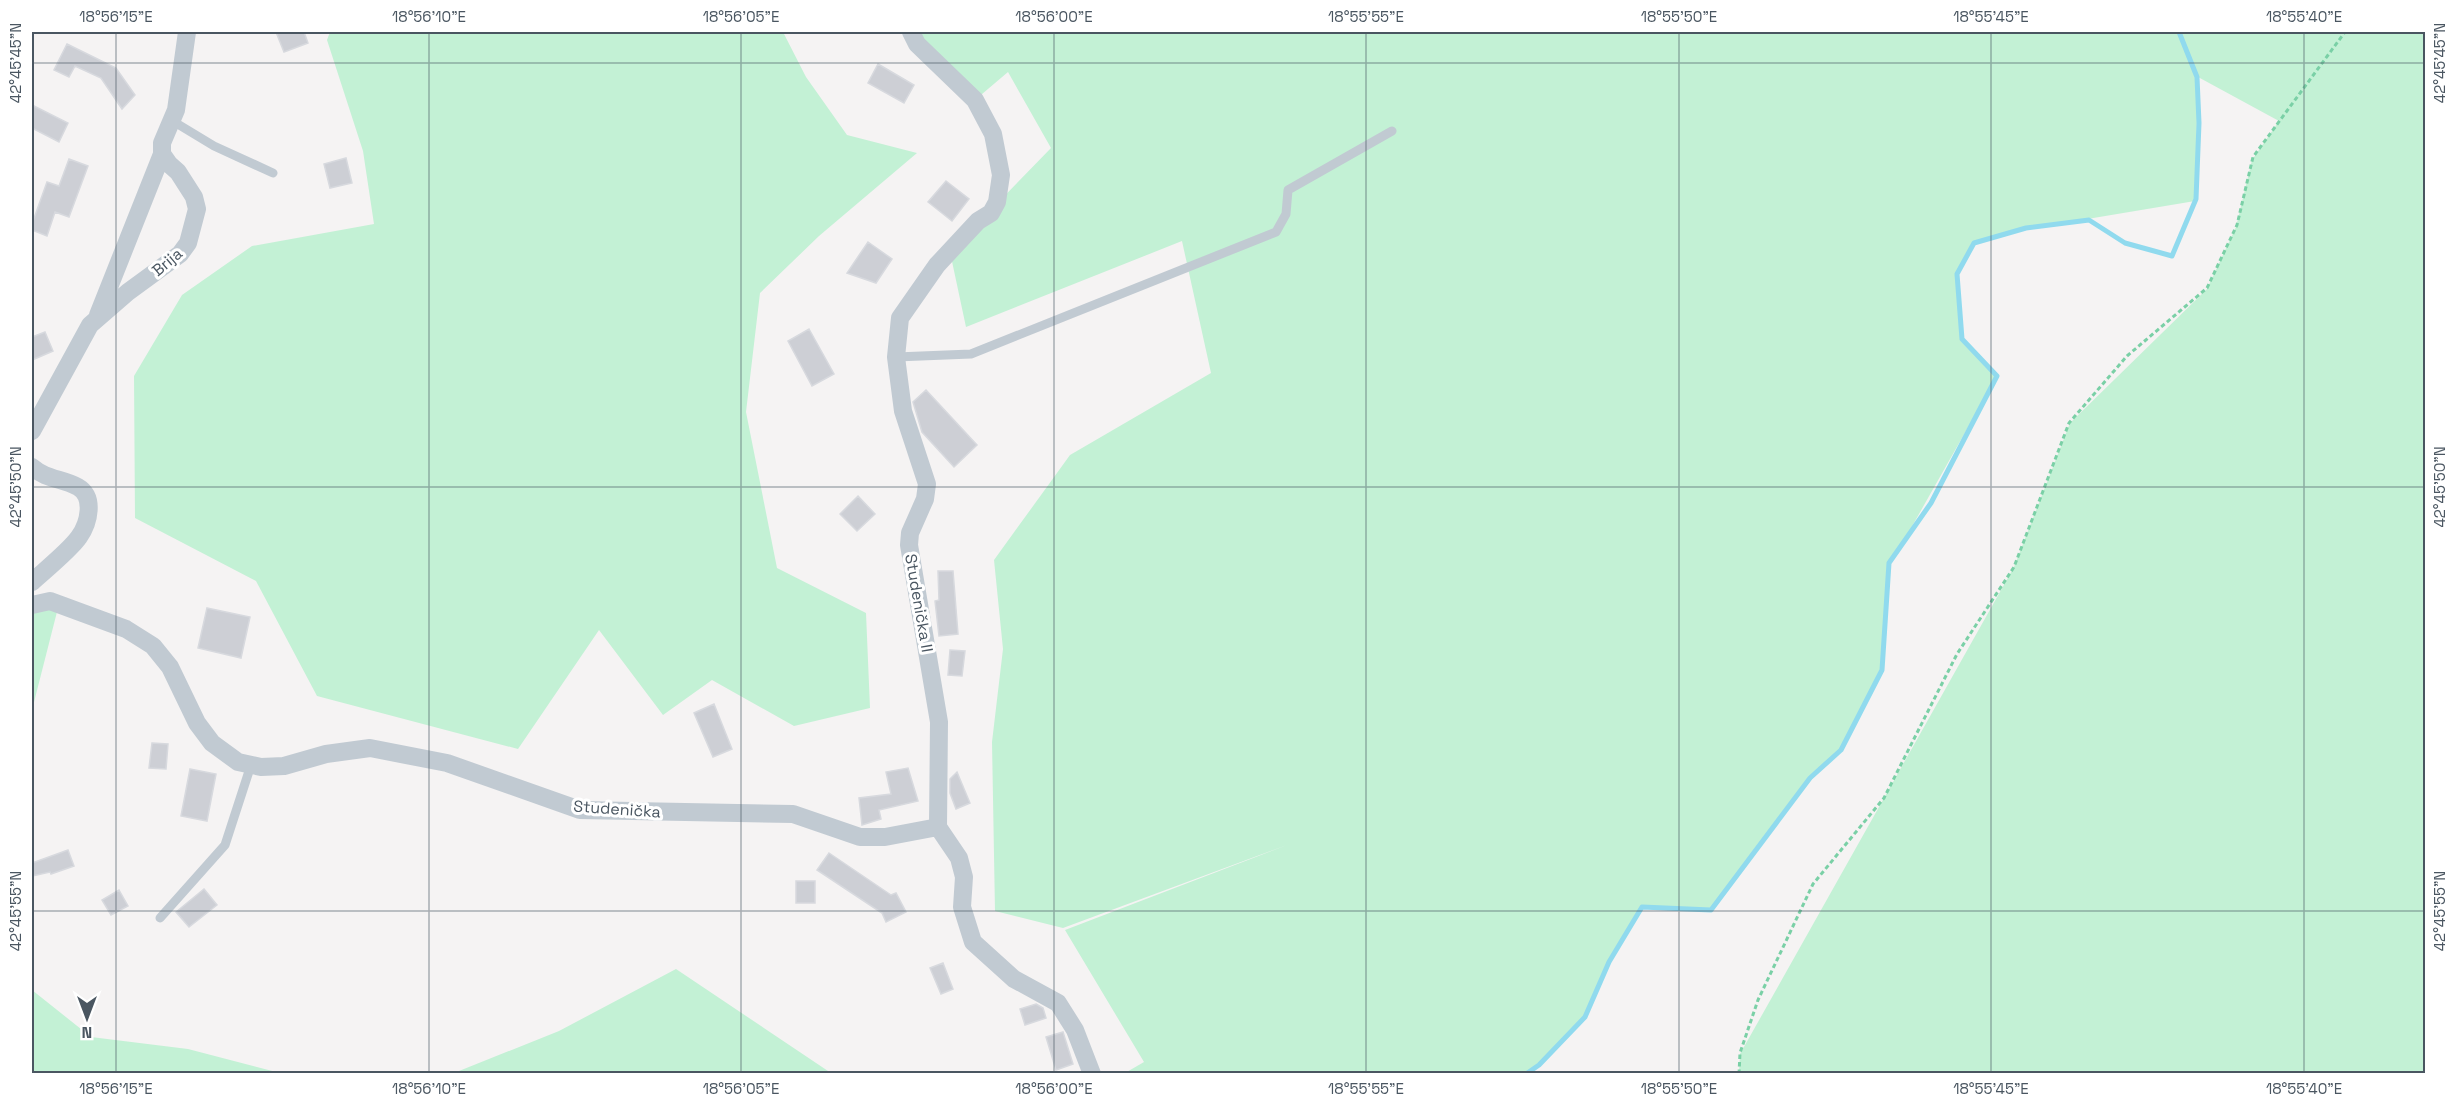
<svg xmlns="http://www.w3.org/2000/svg" width="2457" height="1105" font-family="'Space Grotesk',sans-serif">
<style>
.green{fill:#c3f1d5}
.lines{fill:none;stroke-linecap:round;stroke-linejoin:round}
.stream{stroke:#90daee;stroke-width:5}
.building{fill:#cdcfd5;stroke:#d7d9de;stroke-width:1.5}
.path{stroke:#7ad0a6;stroke-width:3;stroke-dasharray:4.5 3;stroke-linecap:butt}
.service{stroke:#c1cad2;stroke-width:9}
.minor{stroke:#c1cad2;stroke-width:18}
.ticks{fill:none;stroke:#4a5661;stroke-width:1.5;stroke-opacity:0.45}
.labels{text-anchor:middle;dominant-baseline:central;stroke-width:6;stroke-linejoin:round;paint-order:stroke}
.street-label{font-size:16px;fill:#4a5661;stroke:#fff}
.neatline{fill:none;stroke:#4a5661;stroke-width:2}
.ticks-label{font-size:15px;text-anchor:middle;fill:#4a5661}
</style>
<rect width="100%" height="100%" fill="#f5f3f3"/>
<path class="green" d="M330,32H783L806,77L847,135L917,153L819,236L760,293L746,412L777,568L866,613L870,708L794,726L712,680L663,715L599,630L518,749L317,696L256,581L135,518L134,376L182,295L252,246L374,224L363,151L327,40Z
M920,32H2425V1073H1739L1740,1054L2014,567L2070,423L2207,289L2236,227L2252,160L2279,121L2198,77L2195,201L2021,230L1974,244L1957,274L1964,341L1997,376L1889,567L1883,663L1841,750L1823,766L1762,839L1712,908L1642,907L1607,968L1584,1018L1539,1065L1526,1073H1125L1144,1062L1065,930L1287,845L1063,928L995,911L992,742L1003,649L994,560L1070,455L1211,373L1182,241L966,327L950,252L1051,148L1008,72L975,100L919,45Z
M59,604L32,710V612Z
M676,969L831,1073H454L559,1031Z
M32,990L91,1037L188,1049L280,1073H32Z"/>
<g class="lines">
<path class="stream" d="M1526,1074L1539,1065L1585,1017L1609,962L1642,907L1711,910L1810,778L1841,750L1882,670L1889,563L1931,503L1997,376L1962,339L1957,274L1974,243L2026,228L2089,220L2125,243L2172,256L2196,199L2199,123L2197,77L2179,32"/>
</g>
<path class="building" d="M276,32H304L308,43L284,52Z
M67,44L116,68L135,95L122,109L101,78L75,66L69,77L54,70Z
M878,64L914,85L904,103L868,83Z
M32,105L68,123L59,142L32,128Z
M346,158L352,183L330,188L324,164Z
M69,159L88,166L69,217L55,212L47,236L32,230V224L47,182L59,186Z
M946,181L969,199L952,221L928,202Z
M868,242L892,259L876,283L847,273Z
M809,329L834,374L812,386L788,341Z
M45,332L53,351L32,360V337Z
M926,390L977,445L954,467L922,432L913,402Z
M858,496L875,514L857,531L840,514Z
M938,571H953L958,634L939,636L935,601L939,600Z
M207,608L250,617L241,658L198,648Z
M950,650L965,651L962,676L948,675Z
M714,704L732,749L713,757L694,713Z
M152,743L168,744L166,769L149,768Z
M908,768L918,801L879,810L881,819L862,825L859,798L891,794L886,772Z
M190,769L216,774L207,821L181,816Z
M957,772L970,803L956,809L950,793V779Z
M68,850L74,866L51,874L50,872L32,876V863Z
M829,853L891,895L896,893L906,912L886,922L882,913L817,870Z
M796,881H815V903H796Z
M204,889L217,905L189,927L176,912Z
M119,890L128,906L111,915L102,900Z
M943,963L953,989L941,994L930,968Z
M1036,1004L1043,1008L1046,1018L1025,1025L1020,1009Z
M1063,1032L1073,1064L1056,1070L1046,1037Z"/>
<g class="lines">
<path class="path" d="M1739,1074L1740,1053L1758,1000L1813,884L1884,798L1957,654L2014,567L2069,423L2127,356L2207,288L2237,225L2253,157L2345,32"/>
<path class="service" d="M171,120L214,146L273,173
M896,357L971,354L1276,232L1286,214L1288,190L1392,131
M160,918L225,845L251,765"/>
<path class="minor" d="M911,32L917,44L975,100L993,134L1001,175L997,202L991,213L978,221L937,265L900,318L896,357L903,411L927,484L925,499L910,533L909,545L939,722L938,827
M98,315L162,154
M32,431L90,325L128,292L180,254L188,243L197,209L194,197L178,172L169,164L162,154V143L176,110L187,32
M32,467C47,480 62,478 78,487C95,497 89,523 79,537C70,550 44,571 32,582
M32,605L50,601L126,629L153,646L170,667L197,723L212,743L238,762L261,767L284,766L326,754L370,748L447,763L580,810L793,814L860,837H885L938,827L959,858L964,877L962,907L973,942L1014,979L1058,1003L1075,1030L1092,1074"/>
</g>
<path class="ticks" d="M116,32V1074M429,32V1074M741,32V1074M1054,32V1074M1366,32V1074M1679,32V1074M1991,32V1074M2304,32V1074M32,63H2426M32,487H2426M32,911H2426"/>
<g class="labels">
<g class="street-label">
<text transform="translate(167 262) rotate(-40)">Brija</text>
<text transform="translate(919 603) rotate(80)">Studenička II</text>
<text transform="translate(617 809) rotate(4)">Studenička</text>
</g>
</g>
<rect width="2457" height="1105" fill="none" stroke="#ffffff" stroke-width="66"/>
<g transform="translate(87 1018) rotate(180)" stroke="#ffffff" stroke-width="4.5" paint-order="stroke">
<path d="M0-4.5L10 22L0 15L-10 22Z" fill="#4a5661"/>
<text y="-9" font-size="16" font-weight="bold" text-anchor="middle" fill="#4a5661">N</text>
</g>
<rect x="33" y="33" width="2391" height="1039" class="neatline"/>
<g class="ticks-label">
<text x="116" y="22">18°56'15"E</text>
<text x="429" y="22">18°56'10"E</text>
<text x="741" y="22">18°56'05"E</text>
<text x="1054" y="22">18°56'00"E</text>
<text x="1366" y="22">18°55'55"E</text>
<text x="1679" y="22">18°55'50"E</text>
<text x="1991" y="22">18°55'45"E</text>
<text x="2304" y="22">18°55'40"E</text>
<text transform="translate(2440 63) rotate(-90)" y="5">42°45'45"N</text>
<text transform="translate(16 63) rotate(-90)" y="5">42°45'45"N</text>
<text transform="translate(2440 487) rotate(-90)" y="5">42°45'50"N</text>
<text transform="translate(16 487) rotate(-90)" y="5">42°45'50"N</text>
<text transform="translate(2440 911) rotate(-90)" y="5">42°45'55"N</text>
<text transform="translate(16 911) rotate(-90)" y="5">42°45'55"N</text>
<text x="116" y="1094">18°56'15"E</text>
<text x="429" y="1094">18°56'10"E</text>
<text x="741" y="1094">18°56'05"E</text>
<text x="1054" y="1094">18°56'00"E</text>
<text x="1366" y="1094">18°55'55"E</text>
<text x="1679" y="1094">18°55'50"E</text>
<text x="1991" y="1094">18°55'45"E</text>
<text x="2304" y="1094">18°55'40"E</text>
</g>
</svg>
